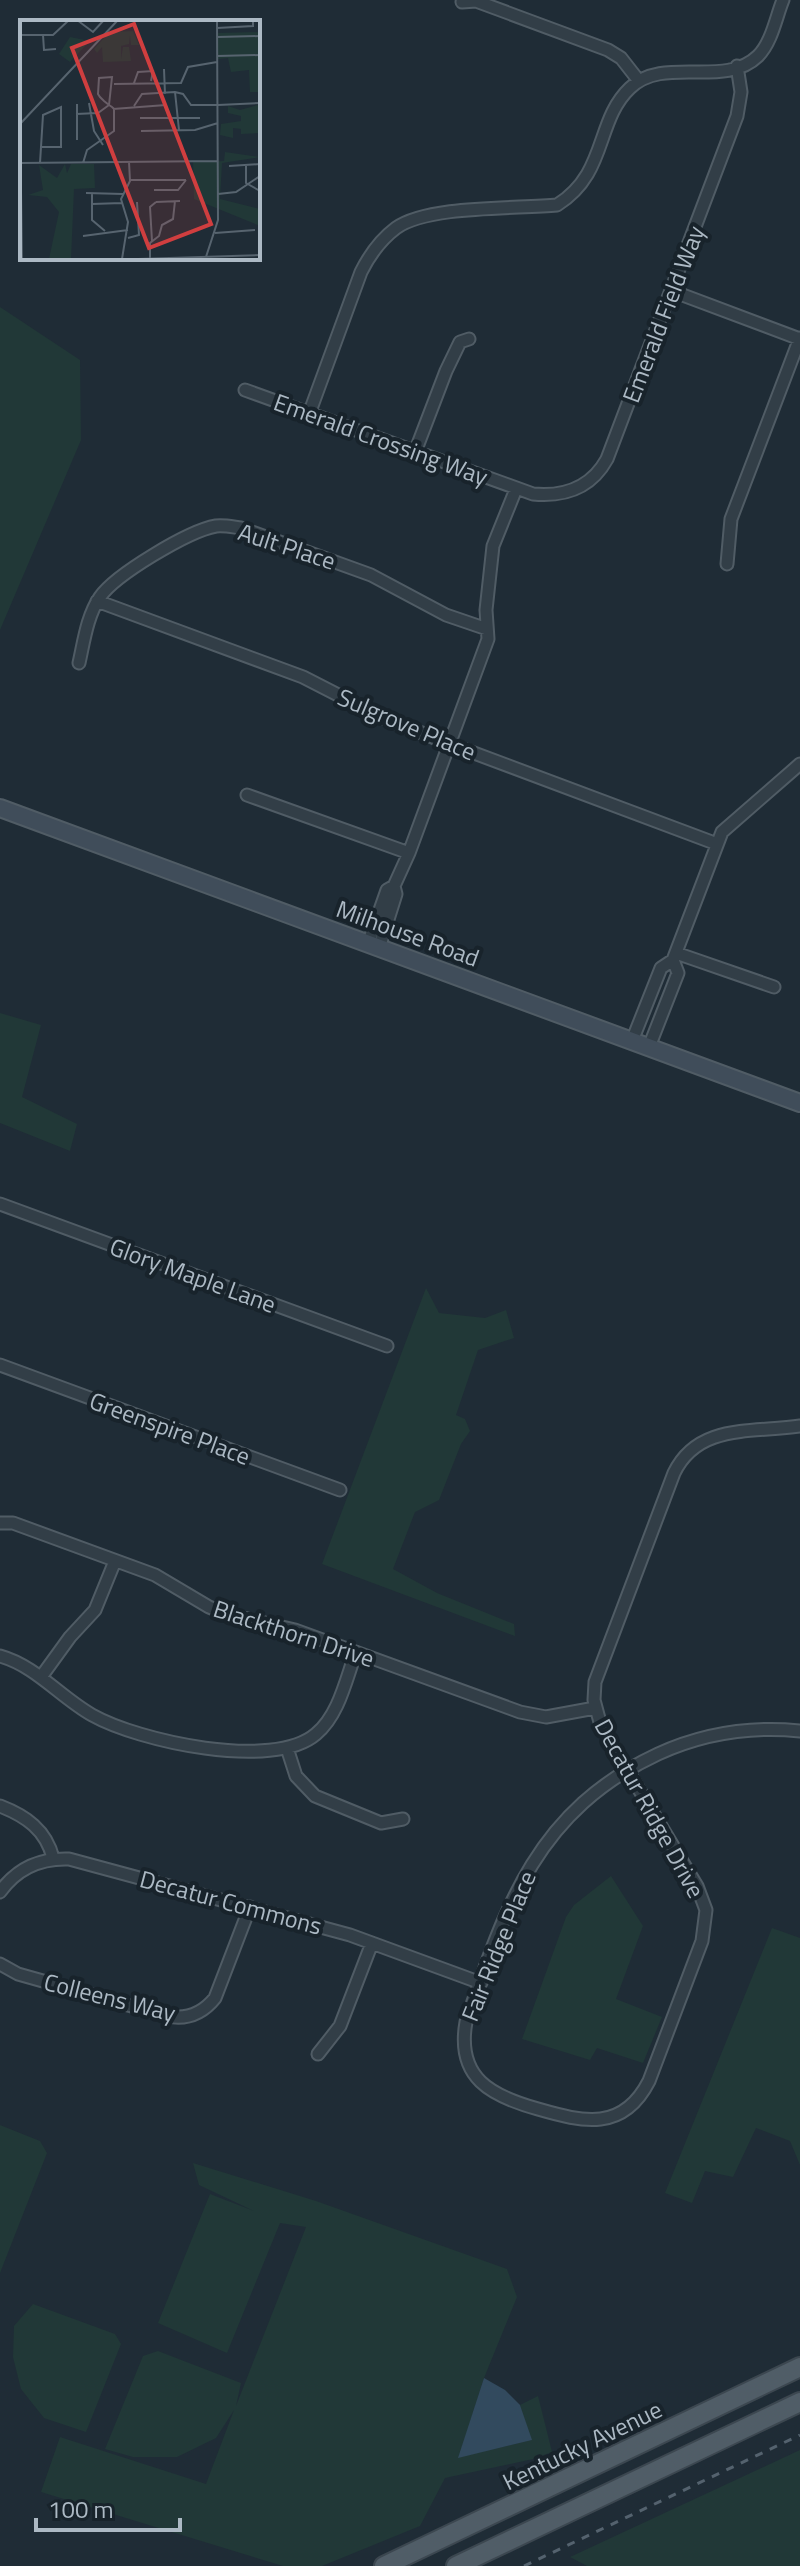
<svg xmlns="http://www.w3.org/2000/svg" width="800" height="2566" font-family="'Titillium Web',sans-serif">
<style>
.green{fill:#213837}
.water{fill:#324a5e}
.lines{fill:none;stroke-linecap:round;stroke-linejoin:round}
.street-casing{stroke:#505c65;stroke-width:15}
.secondary-casing{stroke:#505c65;stroke-width:20}
.primary-casing{stroke:#3c4750;stroke-width:22}
.street{stroke:#323e47;stroke-width:11}
.secondary{stroke:#404d5a;stroke-width:16}
.primary{stroke:#505d67;stroke-width:18}
.rail{stroke:#54626e;stroke-width:3;stroke-dasharray:8 8;stroke-linecap:butt}
.labels{text-anchor:middle;dominant-baseline:central;stroke-width:8;stroke-linejoin:round;paint-order:stroke}
.street-label{font-size:24px;fill:#acb9c4;stroke:#18232b}
.inset-road{fill:none;stroke:#57646f;stroke-width:2}
.view{fill:#d03e3f;fill-opacity:0.15;stroke:#d03e3f;stroke-width:4}
.inset-edge{fill:none;stroke:#acb9c4;stroke-width:4}
</style>
<rect width="100%" height="100%" fill="#1f2c36"/>
<path class="green" d="M0,307L80,360L81,440L0,630Z
M0,1013L41,1025L22,1097L77,1124L70,1151L0,1123Z
M426,1288L439,1313L485,1318L506,1310L514,1338L478,1350L456,1415L465,1419L470,1431L461,1444L439,1500L415,1512L393,1569L437,1593L514,1624L515,1636L322,1564Z
M611,1876L643,1926L616,1999L662,2017L643,2063L597,2048L590,2060L522,2039L566,1917L574,1905Z
M772,1928L800,1938V2165L790,2141L756,2128L733,2177L705,2171L692,2203L665,2193Z
M0,2125L40,2141L47,2153L0,2273Z
M193,2163L316,2201L507,2269L517,2297L484,2378L459,2457L531,2440L520,2405L538,2396L552,2452L533,2459L445,2478L420,2526L322,2566H283L41,2492L60,2437L206,2484L234,2410L216,2438L177,2457H133L105,2449L143,2356L158,2351L241,2383L236,2406L306,2227L280,2223L227,2353L158,2323L210,2194L254,2211L199,2185Z
M33,2304L115,2334L121,2344L86,2432L44,2418L21,2389L13,2357L14,2326Z
M800,2450V2566H587L570,2557Z"/>
<path class="water" d="M484,2378L505,2390L520,2405L532,2440L458,2458Z"/>
<g class="lines">
<defs>
<path id="street" d="M462,2L476,1L608,50L621,58L639,81
M672,291L800,339
M245,390L533,494C565,497 591,488 607,459L737,116L741,92L737,66
M309,414L361,272C370,254 380,240 396,228C428,205 516,209 557,205C608,173 595,121 630,88C664,55 724,89 758,56C772,42 776,17 783,0
M415,452L446,371L460,342L469,339
M727,564L731,519L800,338
M97,601L303,677L381,717L450,744L717,844
M79,663C84,641 87,616 100,597C115,575 188,531 216,526C224,525 233,527 241,528L371,575L446,615L487,629
M247,795L409,853
M394,886L409,853L488,639L486,610L493,546L516,489
M368,944L387,890L394,886L396,894L379,948
M676,953L774,987
M632,1041L661,968L673,960L722,832L800,764
M649,1047L678,973L673,960
M0,1204L387,1346
M0,1365L340,1490
M800,1426C753,1433 698,1423 674,1473L595,1682L594,1700L601,1726L697,1886L706,1910L702,1941L649,2081C623,2132 583,2122 538,2109C491,2096 456,2078 466,2022C506,1904 538,1810 658,1754C702,1734 751,1726 800,1731
M0,1523H13L155,1575L209,1607L226,1614L295,1630L520,1712L546,1717L595,1708
M0,1656C36,1666 60,1697 92,1715C138,1741 273,1771 316,1734C339,1715 346,1679 356,1652
M41,1677L70,1637L95,1610L115,1561
M287,1748L296,1776L315,1796L381,1823L403,1819
M0,1806C26,1816 46,1830 53,1858
M0,1892C17,1868 40,1858 69,1859L350,1935L481,1983
M0,1964L18,1974L167,2016C187,2020 203,2013 215,1998L250,1907
M318,2054L340,2026L372,1943"/>
<path id="secondary" d="M0,808L800,1103"/>
<path id="primary" d="M384,2566L800,2367
M456,2566L800,2402"/>
</defs>
<use href="#street" class="street-casing"/>
<use href="#secondary" class="secondary-casing"/>
<use href="#primary" class="primary-casing"/>
<use href="#street" class="street"/>
<use href="#secondary" class="secondary"/>
<use href="#primary" class="primary"/>
<path class="rail" d="M524,2566L800,2435"/>
</g>
<g class="labels">
<g class="street-label">
<text transform="translate(663 314) rotate(-69)">Emerald Field Way</text>
<text transform="translate(381 439) rotate(20)">Emerald Crossing Way</text>
<text transform="translate(287 546) rotate(18)">Ault Place</text>
<text transform="translate(407 724) rotate(23)">Sulgrove Place</text>
<text transform="translate(408 933) rotate(20)">Milhouse Road</text>
<text transform="translate(193 1275) rotate(20)">Glory Maple Lane</text>
<text transform="translate(170 1428) rotate(20)">Greenspire Place</text>
<text transform="translate(294 1633) rotate(18)">Blackthorn Drive</text>
<text transform="translate(650 1808) rotate(61)">Decatur Ridge Drive</text>
<text transform="translate(231 1902) rotate(15)">Decatur Commons</text>
<text transform="translate(498 1946) rotate(-68)">Fair Ridge Place</text>
<text transform="translate(110 1997) rotate(14)">Colleens Way</text>
<text transform="translate(582 2445) rotate(-26)">Kentucky Avenue</text>
</g>
</g>
<g transform="translate(20 20)">
<rect width="240" height="240" fill="#1f2c36"/>
<path d="M113,11L119,25H111L110,16L109,24L101,26V39L103,27H109L111,41L83,42L82,27L77,33L74,29L83,19L90,12ZM240,12V72H230L229,50L211,52L208,38L198,39V13ZM50,17L70,21L50,42L39,34ZM208,86L220,90L238,85L240,113L221,114V109L213,108V118L200,115L201,104L221,101V96L208,93ZM205,132L240,137L202,143L200,179L240,189V206L174,179L173,142L204,141ZM45,144L47,153L51,144H74L75,168L54,169L51,240L29,239L39,192L27,177L8,175L23,170L19,145L37,158Z" fill="#213837"/>
<path class="inset-road" d="M57,0L73,12L84,0M197,8L233,6V0M0,11V91M1,15H33L49,0M23,15L24,30L36,29M197,17L240,16M197,36L240,35M144,49L145,74M114,63L118,52L133,51L131,61M94,64L161,63L168,47L197,42M155,72L159,110M69,83L74,111L83,125M57,84V120M198,85L240,83M114,86L122,74L155,72L163,74L171,85H198M93,89L146,85M56,94L78,93L89,85L92,57L79,58L78,74L80,77L84,81L89,85L92,87L94,89V111L67,130L63,143M120,98H180M0,100L2,240M0,104L98,0M121,111L175,110L198,103M0,143L198,141M20,143L23,95L41,87V127H22M226,145V163L240,171M209,146L240,144M110,160H166M134,170H158L166,160M66,173L103,174M72,173V200L85,211M198,174L216,172L240,156M136,182L160,181M72,184L102,183M195,213L235,210M63,216L108,210M108,218L119,215L117,182M132,221L130,187L136,182M102,239L108,202L101,179L110,161L109,142M130,239V223L139,216L142,205L153,199L155,181M86,240L240,235M185,240L198,200L197,0"/>
<path class="view" d="M114,4L191,204L129,228L52,28Z"/>
<rect width="240" height="240" class="inset-edge"/>
</g>
<path d="M36 2518v12h144v-12" fill="none" stroke="#acb9c4" stroke-width="4"/>
<text x="48" y="2518" font-size="24" fill="#acb9c4" stroke="#18232b" stroke-width="6" paint-order="stroke">100 m</text>
</svg>
